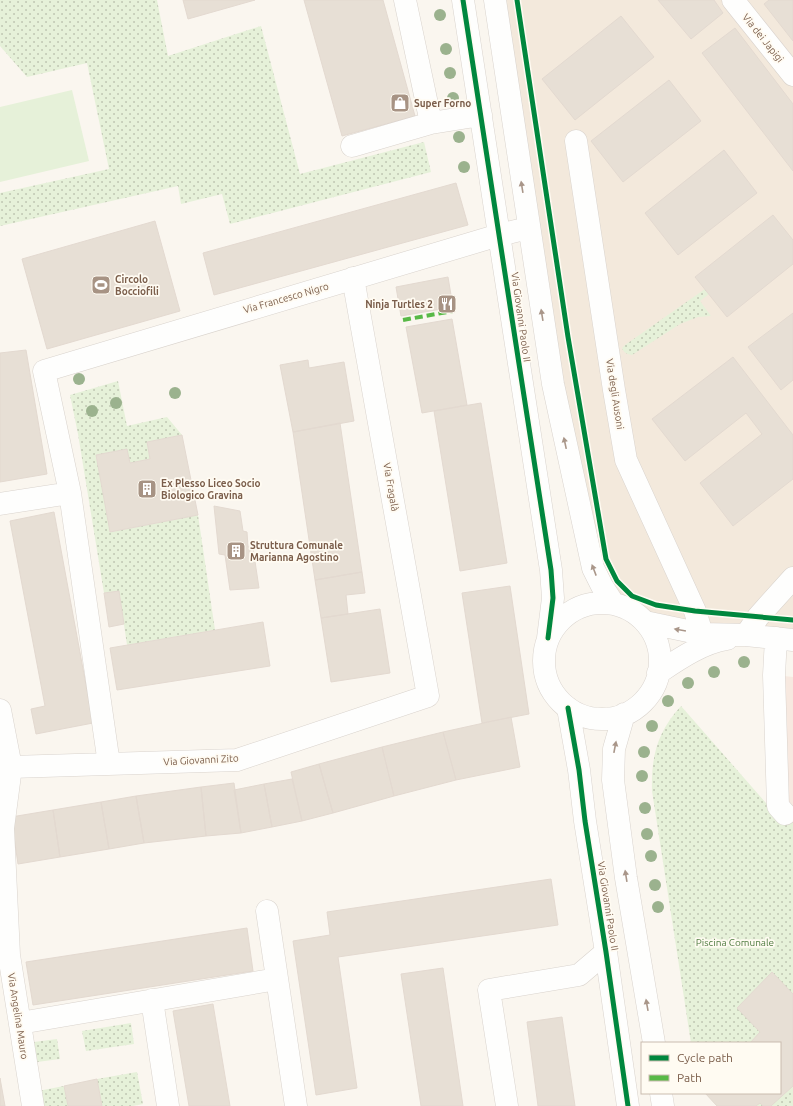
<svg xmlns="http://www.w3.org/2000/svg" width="793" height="1106" font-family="Ubuntu,sans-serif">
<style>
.residential{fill:#f3e9dc}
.commercial{fill:#f7e9e0}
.grass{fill:url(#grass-dots)}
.pitch{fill:#e6f1d9}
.building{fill:#e7dfd5;stroke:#e3d9d0}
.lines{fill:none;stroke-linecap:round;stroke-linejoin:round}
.minor-casing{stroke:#d9d3cd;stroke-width:23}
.minor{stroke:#fefefd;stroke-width:22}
.quiet{stroke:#58b947;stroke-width:4;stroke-dasharray:8 4;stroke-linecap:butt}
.cycleway-casing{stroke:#fffbf2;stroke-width:8}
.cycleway{stroke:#00873e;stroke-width:5}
.tree{fill:#9bb28e}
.oneway{fill:#a99689}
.labels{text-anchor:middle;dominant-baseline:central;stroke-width:3.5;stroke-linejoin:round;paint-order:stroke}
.street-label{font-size:10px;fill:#7b5e4b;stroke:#fffbf2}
.poi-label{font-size:10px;font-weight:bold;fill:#7b5e4b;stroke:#fffbf2;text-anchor:start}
.park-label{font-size:10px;fill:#4e7b3f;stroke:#fffbf2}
</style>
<defs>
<pattern id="grass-dots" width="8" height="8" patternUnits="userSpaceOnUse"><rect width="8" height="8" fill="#e6f1d9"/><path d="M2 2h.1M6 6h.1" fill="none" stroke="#bfc6b2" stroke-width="1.8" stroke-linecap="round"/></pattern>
</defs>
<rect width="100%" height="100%" fill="#faf6ef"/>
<path class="residential" d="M495,0H793V640L645,622L631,610L613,603L593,568Z"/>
<path class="commercial" d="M784,676L793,677V808L789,811Z"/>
<path class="grass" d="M0,0H157L168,56L261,26L300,174L424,142L431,172L230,224L222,194L181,204L178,186L0,226V193L109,169L87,63L27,77L0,46Z
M705,289L709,294L700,301L711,316L698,317L680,324L632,355C627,354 624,353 622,348L625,345Z
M118,381L127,426L167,417L182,435L147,442L150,459L130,463L127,449L96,455L111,532L198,515L215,630L127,645L119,591L104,593L78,434L70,395Z
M681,706L780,819L793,808V1106H717L705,1093H780V1043H691L652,791C651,757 657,732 681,706Z
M131,1023L134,1044L86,1051L82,1031Z
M57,1039L60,1059L37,1062L34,1042Z
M137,1072L143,1104L133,1106H102L97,1079Z
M64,1086L68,1106H41L38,1091Z"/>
<path class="pitch" d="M72,90L89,161L0,182V107Z"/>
<path class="building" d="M183,0H255L188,19Z
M304,0H383L415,116L342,136Z
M658,0H714L723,13L691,39Z
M769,0H793V41L764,4Z
M621,16L654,57L575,120L542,79Z
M735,28L793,104V171L702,53Z
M669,80L701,121L623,182L591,141Z
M724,150L757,193L678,255L645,213Z
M456,183L468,225L214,295L203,253Z
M773,215L793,240V264L727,317L695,277Z
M155,221L180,311L47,349L22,259Z
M448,277L453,307L401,316L396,287Z
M793,313V380L781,390L748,347Z
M452,319L467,405L422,413L406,327Z
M26,350L47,474L0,482V353Z
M733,357L793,435V479L733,526L700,483L762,434L746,413L685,461L652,419Z
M308,360L309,368L344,362L354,421L293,432L280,365Z
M481,403L507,563L460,571L434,411Z
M340,423L362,572L315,580L293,432Z
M182,435L198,515L110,532L96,455L127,449L130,463L150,459L147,442Z
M214,506L240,511L243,531L247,532L248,547L253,548L259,588L230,590L225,555L219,554Z
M54,512L93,723L36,734L31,709L45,706L10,521Z
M362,572L365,593L346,595L348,614L321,618L315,580Z
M510,586L529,714L482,723L462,593Z
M119,591L124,624L109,627L104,593Z
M380,609L390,673L331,682L321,618Z
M263,622L270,666L117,690L110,648Z
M511,717L520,767L456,780L443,732Z
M443,732L456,780L394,796L382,747Z
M382,747L394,796L333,813L319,764Z
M319,764L333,813L302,821L291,772Z
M292,779L302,821L272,827L264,784Z
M234,783L241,833L206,836L201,787Z
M264,784L272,827L241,833L234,790Z
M201,787L206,836L144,843L136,796Z
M136,796L144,843L109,849L101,802Z
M101,802L109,849L60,857L53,810Z
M53,810L60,857L18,864L11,817Z
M551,879L558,925L338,957L357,1088L316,1095L293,941L330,935L327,912Z
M247,928L253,971L33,1005L26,962Z
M443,968L463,1106H421L401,974Z
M772,972L793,994V1086L771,1106H763L760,1103L756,1106H717L705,1093H780V1043H750L760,1032L737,1008Z
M213,1004L230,1106H189L173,1011Z
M562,1017L575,1106H538L527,1022Z
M0,1078L5,1106H0Z
M97,1079L102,1106H68L64,1086Z"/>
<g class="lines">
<defs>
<path id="minor" d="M405,0L431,123
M463,0C493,190 520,380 551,570L553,598L548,638
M495,0L553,384L593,568L602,586L613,603
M733,0L793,75
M576,141L614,390L626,460L695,611L702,634
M352,146L431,123L481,115
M0,504L70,493
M544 661a58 58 0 1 1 116 0a58 58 0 1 1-116 0Z
M645,622L702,634L746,635L793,640
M746,635L758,617L793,578
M776,638L774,675L778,806L785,814
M658,673C679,659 702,643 727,639
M568,708L579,770L585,821L606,952L628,1106
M0,710L11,767L3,828L9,955L33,1106
M624,714L614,749L613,780L626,878L654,1043
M109,764L70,493L44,371L499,235L528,228
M11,767L237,760L428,696L353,278
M267,911L296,1106
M152,1000L168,1106
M20,1023L277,979
M661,1093L663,1106
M507,1106L489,990L579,975L606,952"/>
</defs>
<use href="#minor" class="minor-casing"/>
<use href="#minor" class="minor"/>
<path class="quiet" d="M403,320L453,311"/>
<defs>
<path id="cycleway" d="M463,0C493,190 520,380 551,570L553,598L548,638
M517,0L568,337L606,559L617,581L632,596L656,605L695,611L793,620
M568,708L579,770L585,821L606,952L628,1106"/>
</defs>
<use href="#cycleway" class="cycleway-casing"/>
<use href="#cycleway" class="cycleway"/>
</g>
<g class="tree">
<circle cx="440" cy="15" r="6"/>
<circle cx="446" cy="49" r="6"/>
<circle cx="450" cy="73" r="6"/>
<circle cx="453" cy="98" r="6"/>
<circle cx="459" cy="137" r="6"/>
<circle cx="464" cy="167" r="6"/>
<circle cx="79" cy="379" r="6"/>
<circle cx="175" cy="393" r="6"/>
<circle cx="116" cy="403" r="6"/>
<circle cx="92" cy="411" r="6"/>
<circle cx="744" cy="662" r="6"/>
<circle cx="714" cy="672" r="6"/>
<circle cx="688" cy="683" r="6"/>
<circle cx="668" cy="701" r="6"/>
<circle cx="652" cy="726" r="6"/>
<circle cx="644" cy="752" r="6"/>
<circle cx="642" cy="776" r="6"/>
<circle cx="645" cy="808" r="6"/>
<circle cx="647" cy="834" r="6"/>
<circle cx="651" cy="856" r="6"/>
<circle cx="655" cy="885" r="6"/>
<circle cx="658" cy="907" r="6"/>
</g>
<defs><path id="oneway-solid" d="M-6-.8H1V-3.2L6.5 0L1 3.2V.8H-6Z"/></defs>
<g class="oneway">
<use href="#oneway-solid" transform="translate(522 187) rotate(-99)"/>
<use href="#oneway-solid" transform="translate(542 315) rotate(-99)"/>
<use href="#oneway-solid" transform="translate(565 443) rotate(-102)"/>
<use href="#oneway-solid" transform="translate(594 570) rotate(-111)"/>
<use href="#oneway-solid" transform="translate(680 630) rotate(-170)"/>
<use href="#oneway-solid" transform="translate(615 747) rotate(-79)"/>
<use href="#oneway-solid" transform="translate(626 876) rotate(-99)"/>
<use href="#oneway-solid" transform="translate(647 1005) rotate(-100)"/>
</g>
<defs>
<symbol id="shop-square" viewBox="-11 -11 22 22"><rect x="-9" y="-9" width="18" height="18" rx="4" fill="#a79384" stroke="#fffbf2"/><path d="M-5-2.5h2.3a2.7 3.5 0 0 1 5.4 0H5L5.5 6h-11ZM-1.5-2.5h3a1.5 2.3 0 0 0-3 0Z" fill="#fff"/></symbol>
<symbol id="stadium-square" viewBox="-11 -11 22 22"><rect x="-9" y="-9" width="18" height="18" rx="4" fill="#a79384" stroke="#fffbf2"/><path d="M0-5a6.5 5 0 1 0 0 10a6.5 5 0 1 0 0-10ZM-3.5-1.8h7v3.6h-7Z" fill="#fff"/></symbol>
<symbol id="restaurant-square" viewBox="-11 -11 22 22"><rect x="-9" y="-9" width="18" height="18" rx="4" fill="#a79384" stroke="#fffbf2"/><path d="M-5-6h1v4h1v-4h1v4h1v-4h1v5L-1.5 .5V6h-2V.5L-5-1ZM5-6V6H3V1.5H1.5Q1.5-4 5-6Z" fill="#fff"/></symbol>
<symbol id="building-square" viewBox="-11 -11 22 22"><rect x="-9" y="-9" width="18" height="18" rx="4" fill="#a79384" stroke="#fffbf2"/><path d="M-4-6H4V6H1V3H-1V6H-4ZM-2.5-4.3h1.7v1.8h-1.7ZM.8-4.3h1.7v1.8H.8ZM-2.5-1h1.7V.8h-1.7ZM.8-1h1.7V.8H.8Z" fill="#fff"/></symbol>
</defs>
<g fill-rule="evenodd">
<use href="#shop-square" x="389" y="92" width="22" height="22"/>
<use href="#stadium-square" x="90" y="274" width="22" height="22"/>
<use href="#restaurant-square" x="436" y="293" width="22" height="22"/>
<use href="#building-square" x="136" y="478" width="22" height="22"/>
<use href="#building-square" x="225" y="540" width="22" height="22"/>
</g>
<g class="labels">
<g class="street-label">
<text transform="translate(763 38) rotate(51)">Via dei Japigi</text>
<text transform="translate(286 298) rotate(-16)">Via Francesco Nigro</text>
<text transform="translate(521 317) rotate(82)">Via Giovanni Paolo II</text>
<text transform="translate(615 394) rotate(81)">Via degli Ausoni</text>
<text transform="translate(391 487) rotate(80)">Via Fragalà</text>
<text transform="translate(201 760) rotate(-3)">Via Giovanni Zito</text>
<text transform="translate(608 906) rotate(81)">Via Giovanni Paolo II</text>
<text transform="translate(18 1016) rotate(81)">Via Angelina Mauro</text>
</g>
<g class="poi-label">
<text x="414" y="103">Super Forno</text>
<text x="115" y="279">Circolo<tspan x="115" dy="12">Bocciofili</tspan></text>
<text x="433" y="304" text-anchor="end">Ninja Turtles 2</text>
<text x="161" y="483">Ex Plesso Liceo Socio<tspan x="161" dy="12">Biologico Gravina</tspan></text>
<text x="250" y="545">Struttura Comunale<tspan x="250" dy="12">Marianna Agostino</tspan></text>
</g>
<g class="park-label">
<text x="735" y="942">Piscina Comunale</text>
</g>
</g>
<rect x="641" y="1042" width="140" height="52" fill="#fffbf2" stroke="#cabcaf"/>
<rect x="649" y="1055" width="20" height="6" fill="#00873e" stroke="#cabcaf"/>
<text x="677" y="1062" font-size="12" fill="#7b5e4b">Cycle path</text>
<rect x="649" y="1075" width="20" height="6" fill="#58b947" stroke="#cabcaf"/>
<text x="677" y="1082" font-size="12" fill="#7b5e4b">Path</text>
</svg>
